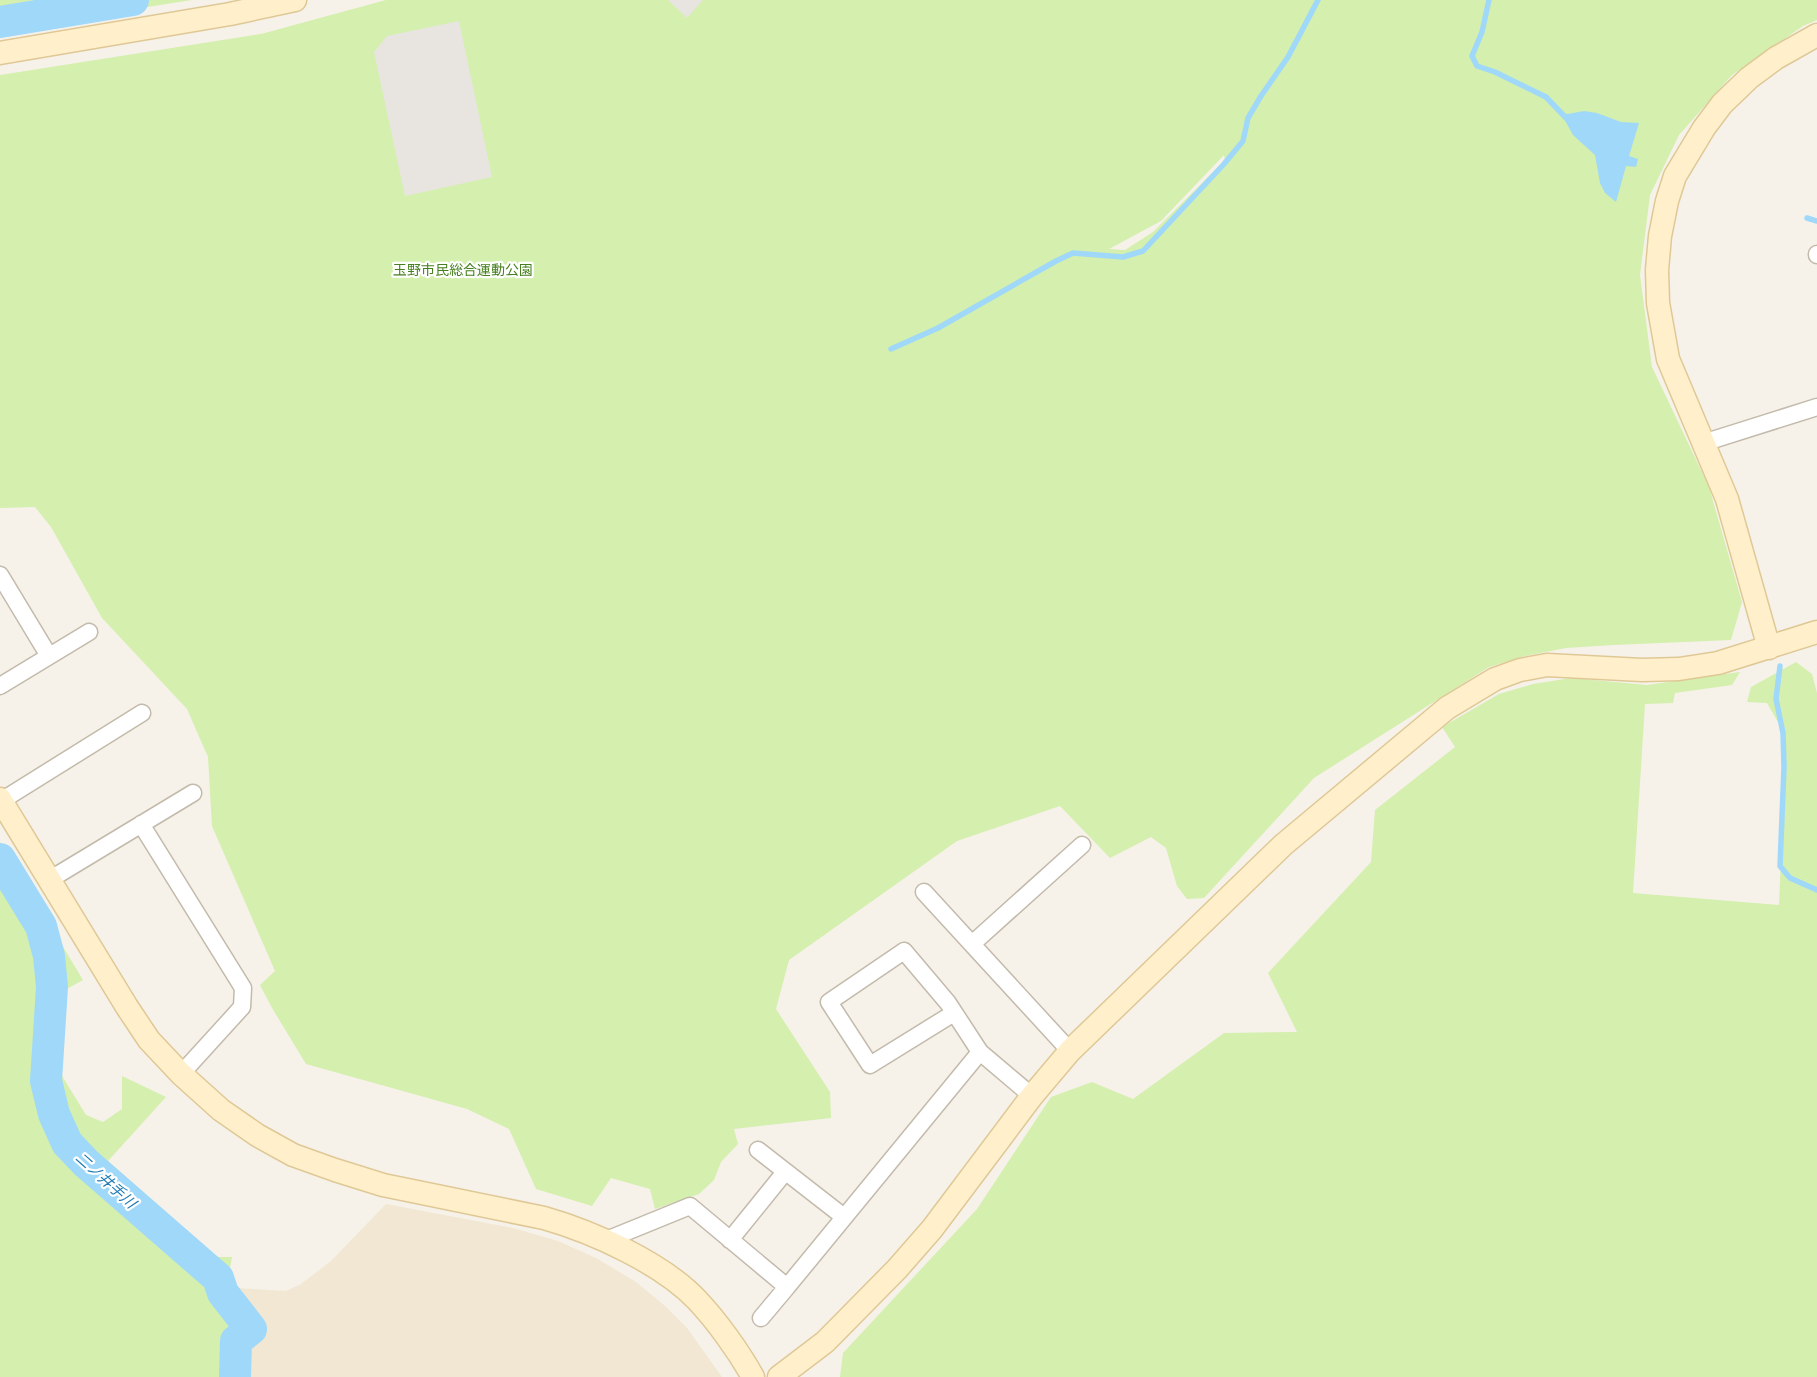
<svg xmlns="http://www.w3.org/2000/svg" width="1817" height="1377" font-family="Quicksand,'Noto Sans JP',sans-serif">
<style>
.education{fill:#f1e7d2}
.green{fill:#d4efae;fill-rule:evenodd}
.parking{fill:#e8e5e1}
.water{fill:#a0d8f9}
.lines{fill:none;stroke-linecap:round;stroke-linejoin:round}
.stream{stroke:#a0d8f9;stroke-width:5.5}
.river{stroke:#a0d8f9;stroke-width:32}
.street-casing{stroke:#c3baab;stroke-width:19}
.secondary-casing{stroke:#dfc896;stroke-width:25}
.street{stroke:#fff;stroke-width:16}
.secondary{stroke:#fff0cb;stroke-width:22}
.labels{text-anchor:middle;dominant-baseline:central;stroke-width:4.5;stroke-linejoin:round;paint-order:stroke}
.park-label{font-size:14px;fill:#488020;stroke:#fff}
.water-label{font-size:15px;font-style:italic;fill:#1f7bb4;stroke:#fff}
</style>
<rect width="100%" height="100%" fill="#f6f2e9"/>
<path class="education" d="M386,1204L513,1228L558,1241L596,1258L636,1282L665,1306L687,1328L722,1377H249L250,1338L259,1335L257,1329L231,1292L238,1288L286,1291L301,1284L331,1261Z"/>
<path class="green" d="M0,0H192L0,30Z
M386,0H1817V20L1803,26L1732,75L1679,135L1650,195L1640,275L1652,367L1709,487L1742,602L1731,640L1614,645L1566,648L1525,656L1489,667L1314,778L1204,898L1187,899L1177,886L1166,848L1151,837L1110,858L1060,806L957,841L789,960L776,1009L830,1092L831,1118L734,1129L738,1144L721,1162L714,1180L699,1194L655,1209L650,1189L611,1178L592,1206L536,1189L509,1129L467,1109L306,1064L272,1008L260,985L275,971L212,826L208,757L187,709L102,618L51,527L35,507L0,508V75L261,34ZM1224,155L1225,160L1153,232L1125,250L1109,249L1161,221Z
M1796,662L1812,674L1817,693V1377H840L843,1353L977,1209L1051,1097L1092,1082L1133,1099L1224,1033L1297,1032L1268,973L1371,862L1375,810L1455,747L1442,727L1499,694L1533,684L1571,678L1647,685L1740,672L1732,685L1675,693L1673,703L1645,704L1633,893L1779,905L1786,736L1767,703L1747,702L1751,687Z
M0,842L83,980L45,1001L59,1071L86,1115L103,1122L122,1109V1076L166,1097L108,1161L216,1257H232L227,1285L233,1326L229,1377H0Z"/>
<path class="parking" d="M668,0H703L687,18Z
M459,21L492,177L405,196L374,52L387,36Z"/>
<path class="water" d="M1584,111L1597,113L1621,122L1639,123L1629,156L1638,159L1636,167L1626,166L1616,202L1605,193L1600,183L1595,155L1573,135L1562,115Z"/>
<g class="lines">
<path class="stream" d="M1489,0L1482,32L1472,56L1477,66L1495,72L1546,97L1568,120
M1807,218L1817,221
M891,349L938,328L1056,261L1073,253L1123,257L1143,251L1224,164L1243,141L1248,118L1261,96L1288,57L1318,0
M1780,666L1776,699L1783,733L1784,767L1780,866L1790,878L1817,890"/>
<path class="river" d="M0,22L133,0
M0,859L41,926L49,956L52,987L46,1081L54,1114L67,1143L86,1163L218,1278L223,1293L251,1329L236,1341L235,1377"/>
<defs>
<path id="street" d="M1817,254V255
M1703,443L1817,407
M0,575L49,656
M0,686L89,632
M1,801L142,713
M141,824L243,988L242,1007L181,1074
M49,880L193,793
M924,892L1070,1051
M972,944L1082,845
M954,1013L870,1065L829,1002L904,951L948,1003L980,1052
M758,1150L844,1217
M730,1240L785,1172
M604,1241L690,1206L787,1287L761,1318
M787,1287L980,1052L1032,1096"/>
<path id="secondary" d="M0,53L230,14L295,0
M1769,648L1727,499L1668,359L1658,303L1657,270L1660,236L1667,201L1675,176L1704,128L1722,104L1749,78L1776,58L1817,35
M0,799L127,1007L149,1040L181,1074L221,1110L257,1135L293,1155L335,1170L383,1185L544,1218C593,1232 662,1263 697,1300C717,1321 739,1352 753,1377
M779,1377L825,1342L897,1269L932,1229L1032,1096L1070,1051L1283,845L1447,708L1495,679L1520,670L1547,665L1642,670L1679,669L1718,663L1817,632"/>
</defs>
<use href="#street" class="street-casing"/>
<use href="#secondary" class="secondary-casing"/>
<use href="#street" class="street"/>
<use href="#secondary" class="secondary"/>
</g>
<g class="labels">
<g class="park-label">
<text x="463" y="270">玉野市民総合運動公園</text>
</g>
<g class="water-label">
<text transform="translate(106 1180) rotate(42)">二ノ井手川</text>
</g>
</g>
</svg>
